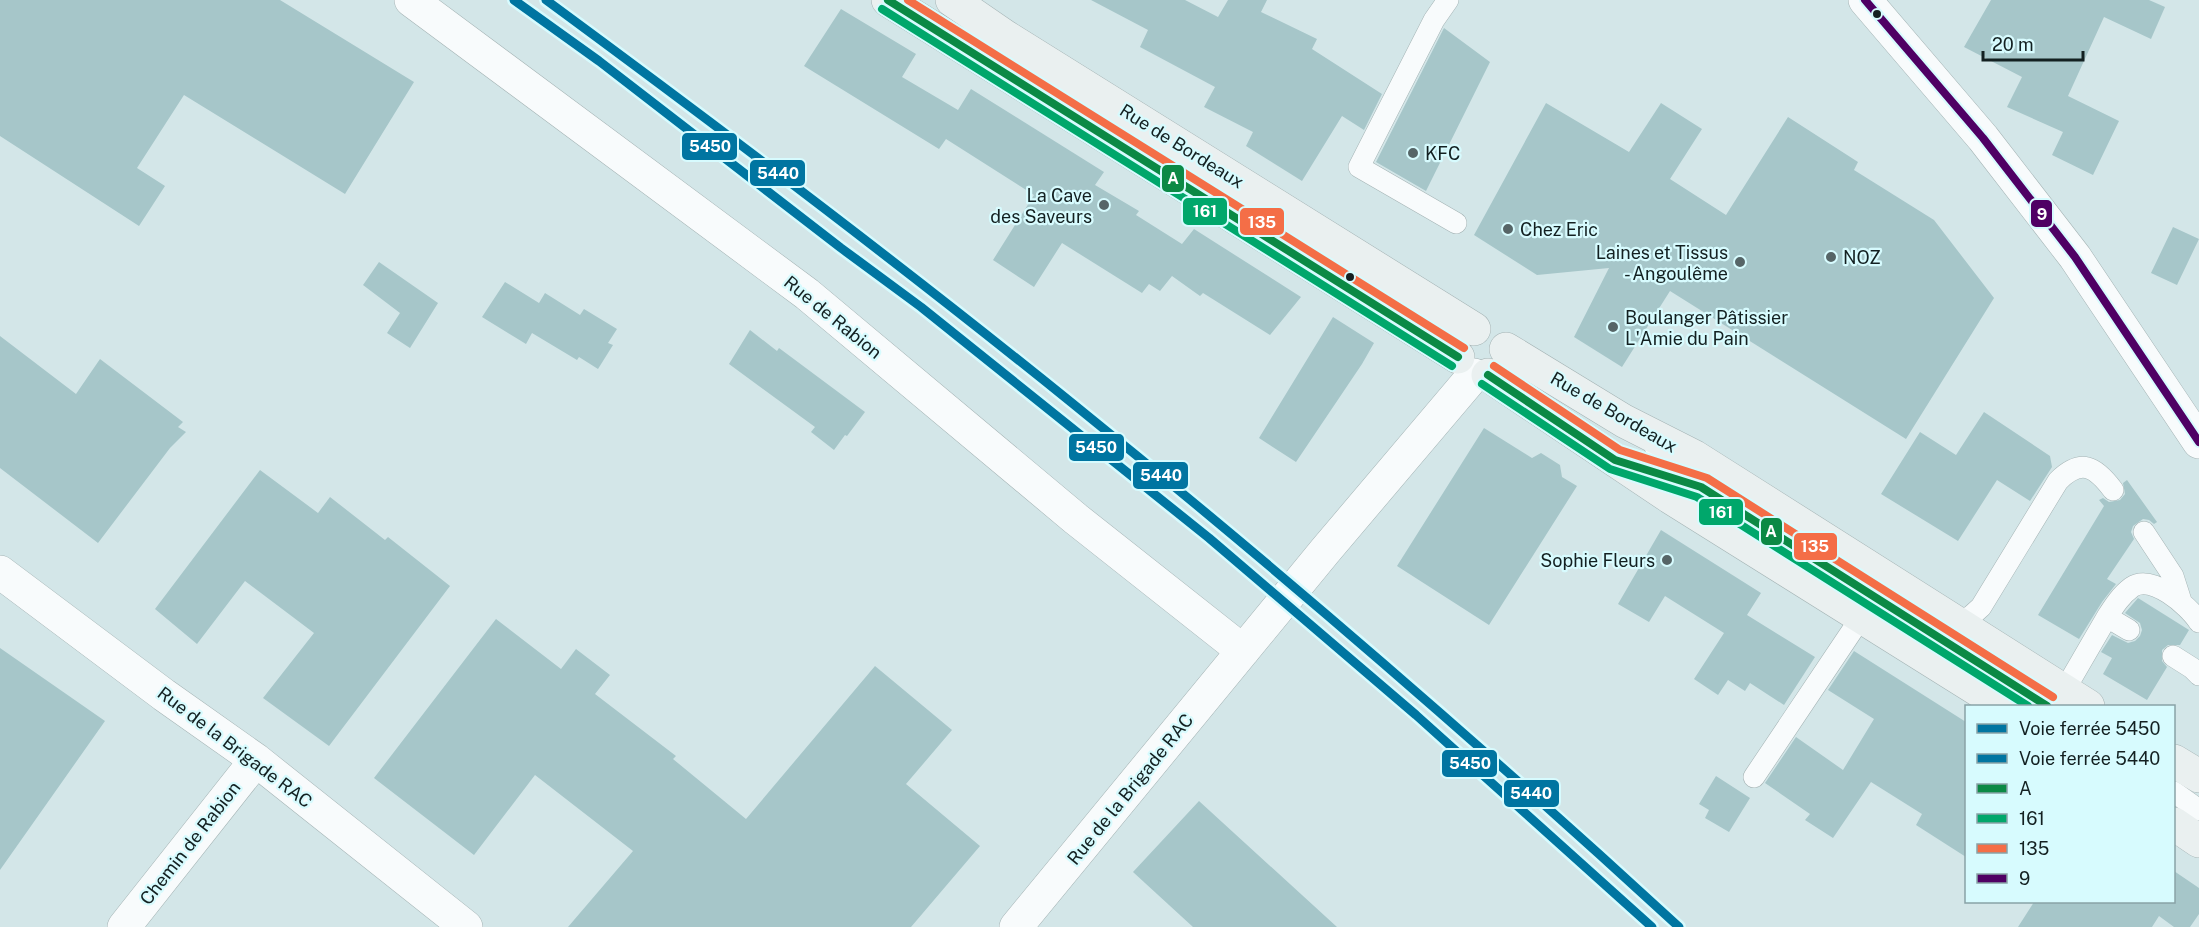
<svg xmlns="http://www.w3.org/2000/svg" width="2199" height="927" font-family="'Public Sans',sans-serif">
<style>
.building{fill:#a6c6c9}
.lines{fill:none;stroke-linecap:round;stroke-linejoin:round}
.lane-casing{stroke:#a4b3b4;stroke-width:22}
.street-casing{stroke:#a4b3b4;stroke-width:34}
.secondary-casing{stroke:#a4b3b4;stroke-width:34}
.lane{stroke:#f8fbfc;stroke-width:21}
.street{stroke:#f8fbfc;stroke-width:33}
.secondary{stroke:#eaf0f0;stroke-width:33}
.bus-1-casing{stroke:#d7fbfe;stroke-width:12}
.bus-2-casing{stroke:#d7fbfe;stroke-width:12}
.bus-3-casing{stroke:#d7fbfe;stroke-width:12}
.bus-4-casing{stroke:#d7fbfe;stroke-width:12}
.bus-1{stroke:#0b8945;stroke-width:8}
.bus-2{stroke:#00a76b;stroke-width:8}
.bus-3{stroke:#f46e47;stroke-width:8}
.bus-4{stroke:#4f0064;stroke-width:8}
.rail-1-casing{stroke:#d7fbfe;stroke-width:14}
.rail-2-casing{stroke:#d7fbfe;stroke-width:14}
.rail-1{stroke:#0075a1;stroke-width:9}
.rail-2{stroke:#0075a1;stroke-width:9}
.bus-dot{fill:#132021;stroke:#d7fbfe;stroke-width:2}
.poi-dot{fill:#566567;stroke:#d7fbfe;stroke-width:2}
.labels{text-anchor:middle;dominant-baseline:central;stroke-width:4.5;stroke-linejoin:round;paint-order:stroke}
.street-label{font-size:18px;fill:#132021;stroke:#d7fbfe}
.poi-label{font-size:18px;fill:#132021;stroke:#d7fbfe;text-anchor:start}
.line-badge{stroke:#d7fbfe;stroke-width:2}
.badge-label{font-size:16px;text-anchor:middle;font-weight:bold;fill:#fff}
</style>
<rect width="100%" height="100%" fill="#d3e6e8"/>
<path class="building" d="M0,0H280L414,82L345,194L184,95L137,168L165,186L139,226L0,136Z
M1091,0H1185L1218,17L1228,0H1267L1261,12L1317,39L1312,49L1382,94L1364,130L1342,116L1302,181L1246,146L1253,132L1204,107L1215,87L1140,47L1148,30Z
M1991,0H2149L2165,7L2151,39L2104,17L2068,96L2119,121L2093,175L2052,155L2063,132L2007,107L2022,77L1964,47Z
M841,9L916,54L902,77L958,110L971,89L1104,172L1095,185L1139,211L1136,215L1182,244L1194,229L1301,297L1270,335L1203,293L1200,296L1172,276L1160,291L1149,284L1142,293L1062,243L1034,287L993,260L1034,195L946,139L939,149L804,66Z
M1444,28L1490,62L1426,191L1376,162Z
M1546,103L1629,152L1661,103L1702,129L1670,179L1726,215L1788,117L1858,162L1854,170L1934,220L1994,298L1906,439L1670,291L1622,367L1574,337L1609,268L1537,275L1474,235Z
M2173,227L2199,239L2177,285L2151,273Z
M379,262L438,303L410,348L387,333L400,313L363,285Z
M505,282L539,303L545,293L580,315L584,309L617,329L608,343L613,345L598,369L579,357L577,360L532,333L526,344L482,317Z
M1333,317L1374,343L1362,364L1296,462L1259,438Z
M750,330L777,351L779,348L865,412L847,436L845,435L834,450L811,432L815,427L729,364Z
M0,336L76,394L100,359L183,422L178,427L186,432L170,448L98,543L0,468Z
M1984,412L2050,456L2052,467L2030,501L1997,480L1958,541L1881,494L1920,432L1956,455Z
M1484,428L1532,458L1541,453L1560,465L1562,477L1577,486L1489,625L1397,566Z
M260,470L318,513L330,497L385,540L388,537L450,586L329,746L263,698L314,633L245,581L197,644L155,609Z
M2127,480L2157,522L2154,524L2149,520L2143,519L2133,526L2131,532L2134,539L2107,579L2116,584L2102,602L2079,639L2038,615L2104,506L2099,500L2103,498L2109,502L2120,500L2125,494L2123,483Z
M1661,530L1761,593L1747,615L1815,657L1784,705L1750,683L1745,691L1728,680L1718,695L1694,679L1724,633L1665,596L1649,622L1618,604Z
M2138,598L2189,630L2180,645H2168L2162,650V661L2167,667L2147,700L2103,674L2112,658L2101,652L2112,635L2128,643L2135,641L2140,636L2142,630L2140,623L2125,613Z
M496,619L561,669L576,649L610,675L595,694L676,756L673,759L746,819L875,666L952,730L906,784L980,846L911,927H568L633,851L535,775L474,855L374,778Z
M0,648L105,721L0,870Z
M1854,651L1966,722V857L1916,825L1922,814L1871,782L1833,838L1805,820L1810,814L1765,783L1796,737L1843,770L1874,719L1828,690Z
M1716,776L1750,798L1729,832L1705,818L1709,810L1699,804Z
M1199,801L1337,927H1193L1133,872Z
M2174,871L2199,888V914L2190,927H2174L2159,916L2152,927H2018L2034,902H2174Z"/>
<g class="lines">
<defs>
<path id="lane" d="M1448,0L1434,20L1359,167L1456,223
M1655,447L1701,487L2047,706
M2144,532L2173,576L2181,601
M2107,617C2114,606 2121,595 2132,587C2152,574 2188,605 2199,622
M1958,622L1971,616L1981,607L2058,481C2081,458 2095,466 2113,490
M2173,656L2192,668L2199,675
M2064,691L2107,617L2129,630
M1754,777L1862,616
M2174,792L2199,810"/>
<path id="street" d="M411,0L807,294L1076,519L1243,651
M1865,0L1983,138L2075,257L2199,442
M0,572L164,695L256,760L466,927
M124,927L256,760
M1016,927L1325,551L1474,375"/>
<path id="secondary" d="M888,0L1458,357
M952,0L1006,37L1474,329
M1506,349L1624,421L1695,457L2088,706
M1488,375L1670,497L2004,706
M2174,761L2199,776
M2174,824L2199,841"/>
</defs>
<use href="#lane" class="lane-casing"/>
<use href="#street" class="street-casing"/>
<use href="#secondary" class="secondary-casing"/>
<use href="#lane" class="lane"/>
<use href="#street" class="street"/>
<use href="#secondary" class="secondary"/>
<defs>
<path id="bus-1" d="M888,0L1458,357
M1488,375L1615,460L1701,487L2047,706"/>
<path id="bus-2" d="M882,9L1452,366
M1482,384L1610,469L1697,497L2028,706"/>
<path id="bus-3" d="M908,0L1464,348
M1494,366L1620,450L1707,478L2053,697"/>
<path id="bus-4" d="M1865,0L1983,138L2075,257L2199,442"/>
</defs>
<use href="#bus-1" class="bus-1-casing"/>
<use href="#bus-2" class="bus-2-casing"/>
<use href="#bus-3" class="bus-3-casing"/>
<use href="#bus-4" class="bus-4-casing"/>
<use href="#bus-1" class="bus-1"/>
<use href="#bus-2" class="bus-2"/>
<use href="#bus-3" class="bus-3"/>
<use href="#bus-4" class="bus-4"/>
<defs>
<path id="rail-1" d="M514,0L599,61L841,248L921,307L1209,538L1416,715L1652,927"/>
<path id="rail-2" d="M546,0C724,131 900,264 1072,403C1280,571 1482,746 1679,927"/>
</defs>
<use href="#rail-1" class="rail-1-casing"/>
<use href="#rail-2" class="rail-2-casing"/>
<use href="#rail-1" class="rail-1"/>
<use href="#rail-2" class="rail-2"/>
</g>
<g class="bus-dot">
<circle cx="1877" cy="14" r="5"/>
<circle cx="1350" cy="277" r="5"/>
</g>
<g class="poi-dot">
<circle cx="1413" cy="153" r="6"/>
<circle cx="1104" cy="205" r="6"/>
<circle cx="1508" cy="229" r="6"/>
<circle cx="1831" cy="257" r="6"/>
<circle cx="1740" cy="262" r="6"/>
<circle cx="1613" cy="327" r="6"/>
<circle cx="1667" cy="560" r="6"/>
</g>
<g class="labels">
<g class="street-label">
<text transform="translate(1182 146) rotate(32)">Rue de Bordeaux</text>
<text transform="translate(833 317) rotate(39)">Rue de Rabion</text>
<text transform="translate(1614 412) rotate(30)">Rue de Bordeaux</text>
<text transform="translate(235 747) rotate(37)">Rue de la Brigade RAC</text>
<text transform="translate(1130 789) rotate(-51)">Rue de la Brigade RAC</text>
<text transform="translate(190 843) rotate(-52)">Chemin de Rabion</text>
</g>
<g class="poi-label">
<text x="1425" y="153">KFC</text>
<text x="1092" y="195" text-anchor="end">La Cave<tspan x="1092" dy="21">des Saveurs</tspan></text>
<text x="1520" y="229">Chez Eric</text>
<text x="1728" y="252" text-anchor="end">Laines et Tissus<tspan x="1728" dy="21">- Angoulême</tspan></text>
<text x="1843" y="257">NOZ</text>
<text x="1625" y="317">Boulanger Pâtissier<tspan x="1625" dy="21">L'Amie du Pain</tspan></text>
<text x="1655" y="560" text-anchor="end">Sophie Fleurs</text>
</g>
</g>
<g class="line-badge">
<rect x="681" y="132" width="57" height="29" rx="6" fill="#0075a1"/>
<rect x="749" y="159" width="57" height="28" rx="6" fill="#0075a1"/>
<rect x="1161" y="164" width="24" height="29" rx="6" fill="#0b8945"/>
<rect x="1182" y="197" width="46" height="29" rx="6" fill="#00a76b"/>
<rect x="2030" y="199" width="23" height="29" rx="6" fill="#4f0064"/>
<rect x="1239" y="207" width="46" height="29" rx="6" fill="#f46e47"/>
<rect x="1068" y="433" width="57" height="29" rx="6" fill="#0075a1"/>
<rect x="1132" y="461" width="57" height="29" rx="6" fill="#0075a1"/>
<rect x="1698" y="498" width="46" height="28" rx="6" fill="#00a76b"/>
<rect x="1760" y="517" width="23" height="29" rx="6" fill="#0b8945"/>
<rect x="1793" y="532" width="45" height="29" rx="6" fill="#f46e47"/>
<rect x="1441" y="749" width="57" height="29" rx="6" fill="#0075a1"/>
<rect x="1503" y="779" width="57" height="29" rx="6" fill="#0075a1"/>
</g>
<g class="badge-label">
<text x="710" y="152">5450</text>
<text x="778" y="179">5440</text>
<text x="1173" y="184">A</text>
<text x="1205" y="217">161</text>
<text x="2042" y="220">9</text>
<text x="1262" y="228">135</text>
<text x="1096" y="453">5450</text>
<text x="1161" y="481">5440</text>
<text x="1721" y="518">161</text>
<text x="1771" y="537">A</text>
<text x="1815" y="552">135</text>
<text x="1470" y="769">5450</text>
<text x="1531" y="799">5440</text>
</g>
<rect x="1965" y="705" width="210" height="198" fill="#d7fbfe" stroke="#89a3a6" stroke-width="1.5"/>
<rect x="1977" y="724" width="30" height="9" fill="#0075a1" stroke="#89a3a6" stroke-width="1.5"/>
<text x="2019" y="735" font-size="18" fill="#132021">Voie ferrée 5450</text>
<rect x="1977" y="754" width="30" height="9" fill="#0075a1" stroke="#89a3a6" stroke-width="1.5"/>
<text x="2019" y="765" font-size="18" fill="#132021">Voie ferrée 5440</text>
<rect x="1977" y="784" width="30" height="9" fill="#0b8945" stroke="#89a3a6" stroke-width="1.5"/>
<text x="2019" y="795" font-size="18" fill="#132021">A</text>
<rect x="1977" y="814" width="30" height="9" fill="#00a76b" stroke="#89a3a6" stroke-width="1.5"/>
<text x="2019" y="825" font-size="18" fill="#132021">161</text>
<rect x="1977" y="844" width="30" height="9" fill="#f46e47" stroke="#89a3a6" stroke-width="1.5"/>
<text x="2019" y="855" font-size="18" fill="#132021">135</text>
<rect x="1977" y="874" width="30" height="9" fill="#4f0064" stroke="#89a3a6" stroke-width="1.5"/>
<text x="2019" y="885" font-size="18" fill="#132021">9</text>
<path d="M1983 51v9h100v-9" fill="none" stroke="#132021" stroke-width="3"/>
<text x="1992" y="51" font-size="18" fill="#132021" stroke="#d7fbfe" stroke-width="4.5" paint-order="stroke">20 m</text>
</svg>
